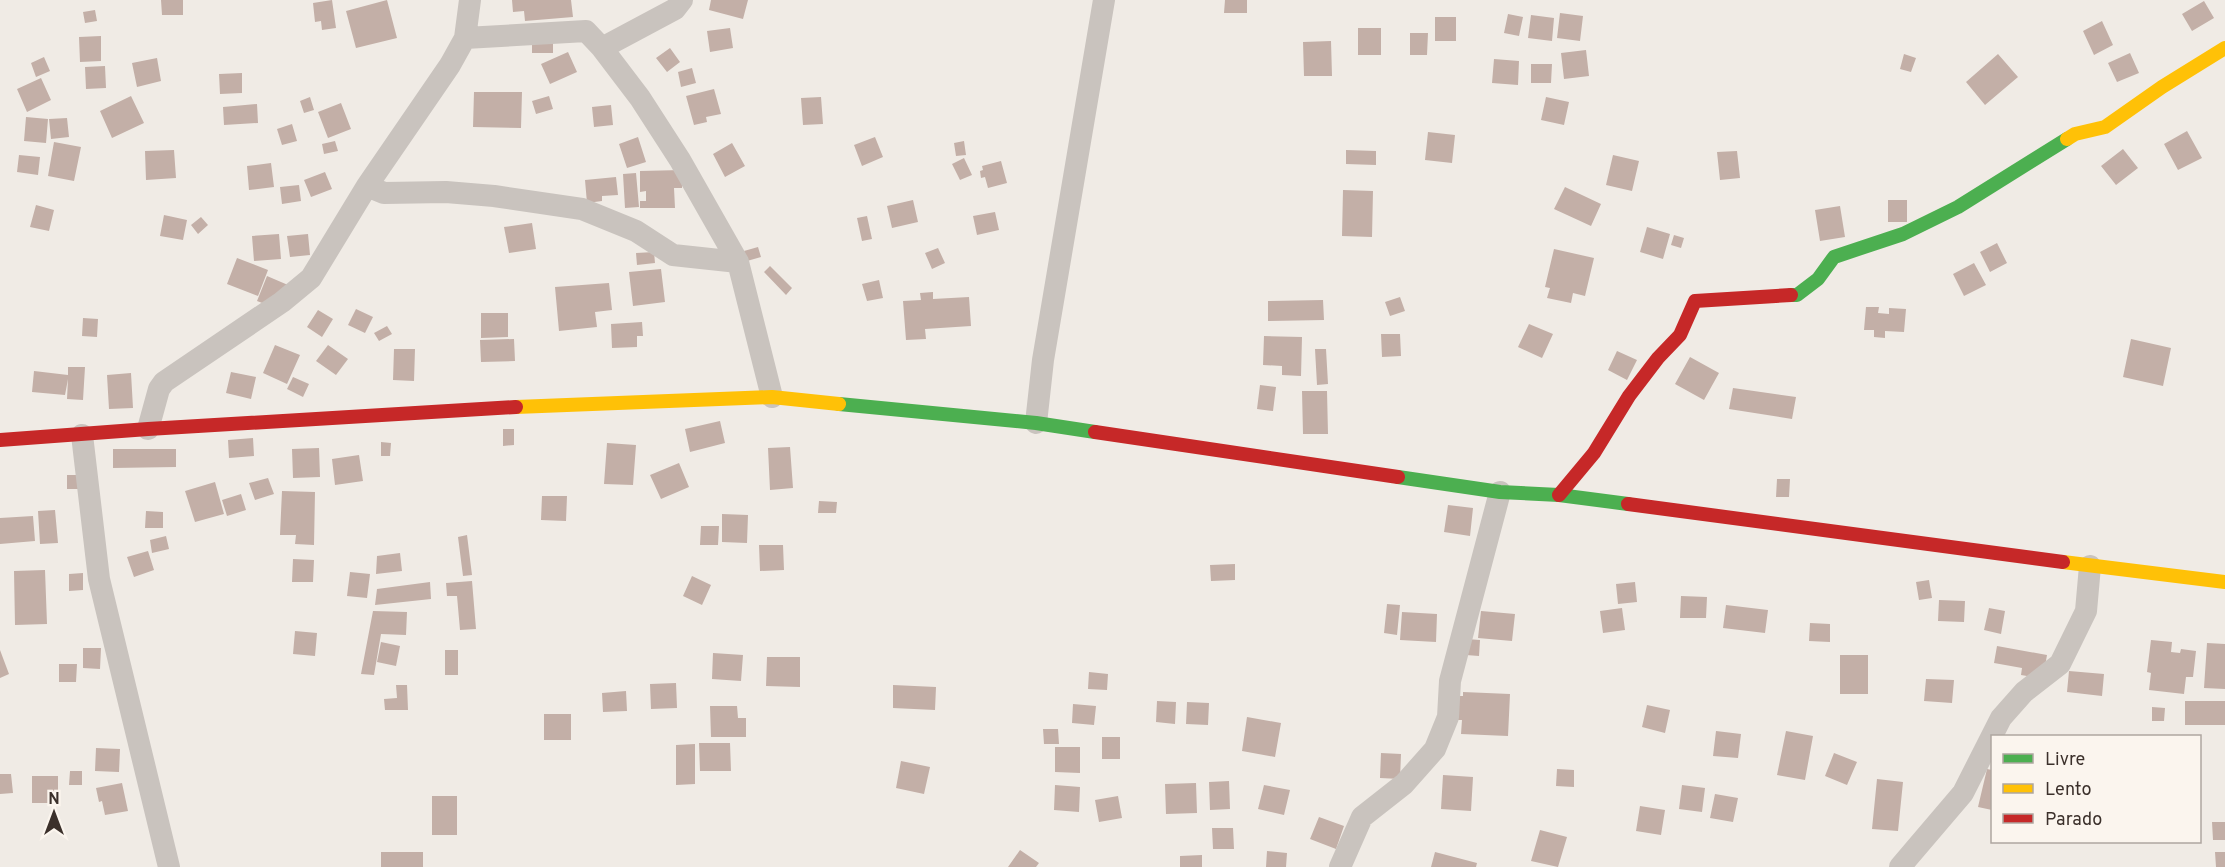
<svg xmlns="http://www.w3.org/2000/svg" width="2225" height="867" font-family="Overpass,sans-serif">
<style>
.building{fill:#c3afa7}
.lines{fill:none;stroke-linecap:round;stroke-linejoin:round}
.street{stroke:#c9c3be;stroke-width:22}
.fast{stroke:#4caf50;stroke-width:14}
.slow{stroke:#ffc107;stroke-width:14}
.jam{stroke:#c62828;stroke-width:14}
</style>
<rect width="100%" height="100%" fill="#f0ebe5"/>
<path class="building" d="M161,0H183V15H162Z
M332,0L336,28L322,30L321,21L315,22L313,3Z
M387,0L397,38L356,48L346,11Z
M512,0H571L573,17L525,21L524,11L513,12Z
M711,0H748L743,19L709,10Z
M1225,0H1247V13H1224Z
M2204,1L2214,18L2192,31L2182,14Z
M95,10L97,21L85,23L83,12Z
M1560,13L1583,16L1580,41L1557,38Z
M1508,14L1523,17L1519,36L1504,33Z
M1531,15L1554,18L1552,41L1528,38Z
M1435,17H1456V41H1435Z
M2102,21L2113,45L2094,55L2083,31Z
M730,28L733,48L710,52L707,31Z
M1358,28H1381V55H1358Z
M1410,33H1428L1427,55H1410Z
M101,36V61L80,62L79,37Z
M553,41V53H532V42Z
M1331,41L1332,76H1304L1303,42Z
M670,48L680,62L667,72L656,58Z
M1586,50L1589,76L1564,79L1561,53Z
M568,52L577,72L550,84L541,64Z
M2130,53L2139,73L2117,82L2108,63Z
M1904,54L1916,58L1911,72L1900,69Z
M1998,54L2018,77L1985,105L1966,82Z
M44,57L50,71L36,77L31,63Z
M157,58L161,81L137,87L132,63Z
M1494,59L1519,61L1518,85L1492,83Z
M1531,64H1552L1551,83H1531Z
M105,66L106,88L86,89L85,67Z
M692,68L696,83L681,87L678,72Z
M242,73V93L220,94L219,74Z
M41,78L51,100L27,112L17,89Z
M714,89L721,114L706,117L707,122L694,125L686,96Z
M474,92H522L521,128L473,127Z
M131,96L144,123L112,138L100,111Z
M549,96L553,109L536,114L532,101Z
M310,97L314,110L304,113L300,101Z
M821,97L823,124L803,125L801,98Z
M1546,97L1569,102L1564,125L1541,120Z
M341,103L351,129L328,138L318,112Z
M257,104L258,123L224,125L223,107Z
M611,105L613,125L594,127L592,107Z
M26,117L48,119L46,143L24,141Z
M67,118L69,137L51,139L49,119Z
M292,124L297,141L282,145L277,129Z
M2187,131L2202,158L2178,170L2164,144Z
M1428,132L1455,135L1452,163L1425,160Z
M638,137L646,162L627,168L619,144Z
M875,137L883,157L862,166L854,145Z
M335,141L338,151L324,154L322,144Z
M964,141L966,155L956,156L954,143Z
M54,142L81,147L74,181L48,176Z
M732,143L745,166L725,177L713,154Z
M2123,149L2138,168L2116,185L2101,166Z
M174,150L176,178L146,180L145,151Z
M1346,150L1376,151V165L1346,164Z
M1737,151L1740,178L1720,180L1717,152Z
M19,155L40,157L38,175L17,172Z
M1613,155L1639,161L1632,191L1606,185Z
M964,158L972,175L960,180L952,164Z
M1001,161L1007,183L988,188L985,177L981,178L980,171L983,170L982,166Z
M271,163L274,187L249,190L247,166Z
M682,170V188H674L675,208H640V201H646V191L640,192V171Z
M325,172L332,189L311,197L304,180Z
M636,173L639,207L625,208L623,174Z
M616,177L618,195L602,196V201L587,203L585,180Z
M299,185L301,201L282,204L280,187Z
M1565,187L1601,204L1591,226L1554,209Z
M1343,190L1373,191L1372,237L1342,236Z
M913,200L918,222L892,228L887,206Z
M1888,200H1907V222H1888Z
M36,205L54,210L49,231L30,227Z
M1840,206L1845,237L1820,241L1815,210Z
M995,212L999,230L977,235L973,216Z
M164,215L187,220L183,240L160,236Z
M867,216L872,239L862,241L857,218Z
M201,217L208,225L198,234L191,225Z
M532,223L536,249L509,253L504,227Z
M1647,227L1670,234L1663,259L1640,252Z
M279,234L281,259L254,261L252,236Z
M308,234L310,255L290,257L287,236Z
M1674,235L1684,238L1681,248L1671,245Z
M1997,243L2007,263L1990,272L1980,252Z
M758,247L761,257L747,261L744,251Z
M938,248L945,263L932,269L925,253Z
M1554,249L1594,258L1585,296L1573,293L1571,303L1547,298L1550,288L1545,287Z
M654,252L655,263L637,265L636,253Z
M237,258L268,270L258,296L227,284Z
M1974,263L1986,285L1964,296L1953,274Z
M770,266L792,288L786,295L764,272Z
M661,269L665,302L633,306L629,272Z
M267,276L288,285L278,309L257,301Z
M879,280L883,298L867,301L862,284Z
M609,283L612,310L595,312L597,327L559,331L555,287Z
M933,292V299L969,297L971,326L925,329L926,339L906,340L903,301L921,300L920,293Z
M1400,297L1405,311L1390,316L1385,302Z
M1323,300L1324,320L1268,321V301Z
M1866,307H1879L1878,313L1889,314V308L1906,309L1904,332L1885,331V338L1874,337V330H1864Z
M356,309L373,317L365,333L348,325Z
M318,310L333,319L322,337L307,327Z
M481,313H508V337L481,338Z
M83,318L98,319L97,337L82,336Z
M642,322L643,336H637V347L612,348L611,324Z
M1529,324L1553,334L1542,358L1518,347Z
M387,326L392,334L379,341L374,333Z
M1381,334H1400L1401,356L1382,357Z
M1264,336L1302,337L1301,376L1282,375V366L1263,365Z
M514,339L515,361L481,362L480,340Z
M2131,339L2171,348L2163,386L2123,377Z
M275,345L300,355L287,384L263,373Z
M328,345L348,359L336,375L316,361Z
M394,349H415L414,381L393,380Z
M1315,349H1326L1328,384L1317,385Z
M1617,351L1637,360L1627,380L1608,370Z
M1690,357L1719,373L1704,400L1675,384Z
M68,367H85L83,400L67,399L68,379L65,395L32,392L34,371L68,375Z
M231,372L256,377L251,399L226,393Z
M131,373L133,408L109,409L107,375Z
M293,377L309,384L303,397L287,389Z
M1260,385L1276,387L1273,411L1257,409Z
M1733,388L1796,397L1792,419L1729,409Z
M1302,391H1327L1328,434H1303Z
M720,421L725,443L690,452L685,429Z
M503,429H514V445L503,446Z
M253,438L254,456L229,458L228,440Z
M381,442L391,443L390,456H381Z
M607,443L636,445L633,485L604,484Z
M790,447L793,488L770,490L768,448Z
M319,448L320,477L293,478L292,449Z
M113,449H176V467L113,468Z
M359,455L363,481L335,485L332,459Z
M679,463L689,487L661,499L650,475Z
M67,475H84V489H67Z
M268,478L274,494L255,500L249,483Z
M1777,479H1790L1789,497H1776Z
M215,482L224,514L195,522L185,491Z
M282,491L315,492L314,545L295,544L296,535H280Z
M241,494L246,510L227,516L222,500Z
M542,496H567L566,521L541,520Z
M819,501L837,502L836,513H818Z
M1448,505L1473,508L1470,536L1444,532Z
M55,510L58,543L40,544L38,511Z
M146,511L163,512V528H145Z
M722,514L748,515L747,543L722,542Z
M33,516L35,541L0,544V518Z
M701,526H719L718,545H700Z
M467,535L472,575L463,576L458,537Z
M166,536L169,549L152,553L150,540Z
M759,545H783L784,570L760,571Z
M148,551L154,570L134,577L127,557Z
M400,553L402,571L376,574L377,556Z
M293,559L314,560L313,582H292Z
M1235,564V580L1211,581L1210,565Z
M45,570L47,624L15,625L14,571Z
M350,572L370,574L367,598L347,596Z
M83,573V590L69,591V574Z
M692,576L711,585L702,605L683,596Z
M1929,580L1932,598L1919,600L1916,582Z
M472,581L476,629L460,630L457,596H447L446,583Z
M430,582L431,599L375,605L377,589Z
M1635,582L1637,602L1618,604L1616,584Z
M1681,596L1707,597L1706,618H1680Z
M1939,600L1965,601L1964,622L1938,621Z
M1387,604L1400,605L1397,635L1384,633Z
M1726,605L1768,610L1765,633L1723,628Z
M1622,608L1625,630L1603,633L1600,611Z
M1989,608L2005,611L2001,634L1984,630Z
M373,611L407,612L406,635L381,634L374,675L361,674Z
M1481,611L1515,614L1512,641L1478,638Z
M1402,612L1437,614L1436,642L1400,640Z
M1810,623L1830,624V642L1809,641Z
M295,631L317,633L315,656L293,654Z
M1467,639L1480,640L1479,656L1466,655Z
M2151,640L2172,642L2171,652L2180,653L2181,649L2196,651L2193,677H2186L2184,694L2149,690L2151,673L2147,672Z
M381,642L400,646L396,666L377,662Z
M2207,643L2225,644V689L2204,688Z
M1997,646L2047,655L2044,672L2033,677L2021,675L2022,668L1994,663Z
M83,648H101L100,669L83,668Z
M0,650L9,674L0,678Z
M445,650H458V675H445Z
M713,653L743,655L741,681L712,679Z
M1840,655H1868V694H1840Z
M767,657H800V687L766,686Z
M59,664H77L76,682H59Z
M2069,671L2104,674L2102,696L2067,692Z
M1089,672L1108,674L1107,690L1088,689Z
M1926,679L1954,680L1952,703L1924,701Z
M676,683L677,708L651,709L650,684Z
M396,685H407L408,710H385L384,699L397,698Z
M893,685L936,687L935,710L893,708Z
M626,691L627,711L603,712L602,693Z
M1463,692L1510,694L1508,736L1461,734L1462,720H1455L1456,696H1463Z
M1157,701L1176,702L1175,724L1156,722Z
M2185,701H2225V725H2185Z
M1187,702L1209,703L1208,725L1186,724Z
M1073,704L1096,706L1094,725L1072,723Z
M1647,705L1670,710L1665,733L1642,727Z
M710,706H737L738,718H746V737H711Z
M2152,707L2165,708L2164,721H2152Z
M544,714H571V740H544Z
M1247,717L1281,723L1275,757L1242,751Z
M1043,729H1058L1059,744H1044Z
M1716,731L1741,734L1738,758L1713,756Z
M1786,731L1813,736L1805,780L1777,775Z
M1102,737H1120V759H1102Z
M699,743H730L731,771H700Z
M695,744V784L676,785V745Z
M1055,747H1080V773L1055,772Z
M96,748L120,749L119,772L95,771Z
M1381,753L1401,754L1400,779L1380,778Z
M1834,753L1857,762L1847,785L1825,776Z
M901,761L930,767L924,794L896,788Z
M1557,769L1574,770V787L1556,786Z
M1987,769L1992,770V810L1978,807Z
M70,771H82V785H69Z
M0,774H11L13,793L0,794Z
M1443,775L1473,777L1471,811L1441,809Z
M32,776H58V803H32Z
M1877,779L1903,782L1898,831L1872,829Z
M1229,781L1230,809L1210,810L1209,782Z
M122,783L128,811L105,815L102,801L99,802L96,788Z
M1196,783L1197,813L1166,814L1165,784Z
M1055,785L1080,787L1079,812L1054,810Z
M1264,785L1290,790L1284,815L1258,809Z
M1682,785L1705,788L1702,812L1679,809Z
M1715,794L1738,798L1733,822L1710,818Z
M432,796H457V835H432Z
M1118,796L1122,818L1099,822L1095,800Z
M1640,806L1665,810L1661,835L1636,831Z
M1319,817L1344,826L1336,849L1310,839Z
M2212,822H2225V840H2213Z
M1212,828H1233L1234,849H1213Z
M1540,830L1567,837L1558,867L1531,861Z
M1020,850L1039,863L1036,867H1008Z
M1267,851L1287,853L1286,867H1266Z
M381,852H423V867H381Z
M1435,852L1477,863L1476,867H1431Z
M2215,852H2225V867H2216Z
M1202,855V867H1180V856Z"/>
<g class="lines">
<path class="street" d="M465,38L586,31L602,48L675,9L682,0
M602,48L640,98L680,160L738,262L772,397
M367,186L384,193L446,192L494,196L582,209L636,231L673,255L738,262
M1036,423L1043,360L1104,0
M148,429L159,389L164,382L282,302L311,278L367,186L450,65L465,38L470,0
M82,435L99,579L169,867
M1340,867L1362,817L1404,784L1435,749L1448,717L1450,681L1500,492
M1900,867L1963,793L2001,718L2024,692L2060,664L2086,611L2090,566"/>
<path class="fast" d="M1791,295H1797L1818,279L1834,257L1903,234L1958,207L2067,139
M839,404L1036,423L1095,432
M1398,477L1500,492L1559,495L1628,504"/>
<path class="slow" d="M2067,139L2075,134L2105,127L2162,87L2225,48
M516,407L772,397L839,404
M2063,562L2225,582"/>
<path class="jam" d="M1095,432L1398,477
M0,440L148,429L516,407
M1559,495L1594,453L1629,396L1658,358L1680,335L1695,301L1791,295
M1628,504L2063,562"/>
</g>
<rect x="1991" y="735" width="210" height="108" fill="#fbf5ee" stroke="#aea6a0" stroke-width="1.5"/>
<rect x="2003" y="754" width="30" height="9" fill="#4caf50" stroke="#aea6a0" stroke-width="1.5"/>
<text x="2045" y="765" font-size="18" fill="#3b302b">Livre</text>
<rect x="2003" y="784" width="30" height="9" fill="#ffc107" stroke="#aea6a0" stroke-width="1.5"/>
<text x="2045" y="795" font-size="18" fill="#3b302b">Lento</text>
<rect x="2003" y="814" width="30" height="9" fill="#c62828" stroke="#aea6a0" stroke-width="1.5"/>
<text x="2045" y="825" font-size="18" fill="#3b302b">Parado</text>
<g transform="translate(54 813)" stroke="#fbf5ee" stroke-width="4.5" paint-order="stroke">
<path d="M0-4.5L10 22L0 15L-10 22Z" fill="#3b302b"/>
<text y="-9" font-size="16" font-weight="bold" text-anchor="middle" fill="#3b302b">N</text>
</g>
</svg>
